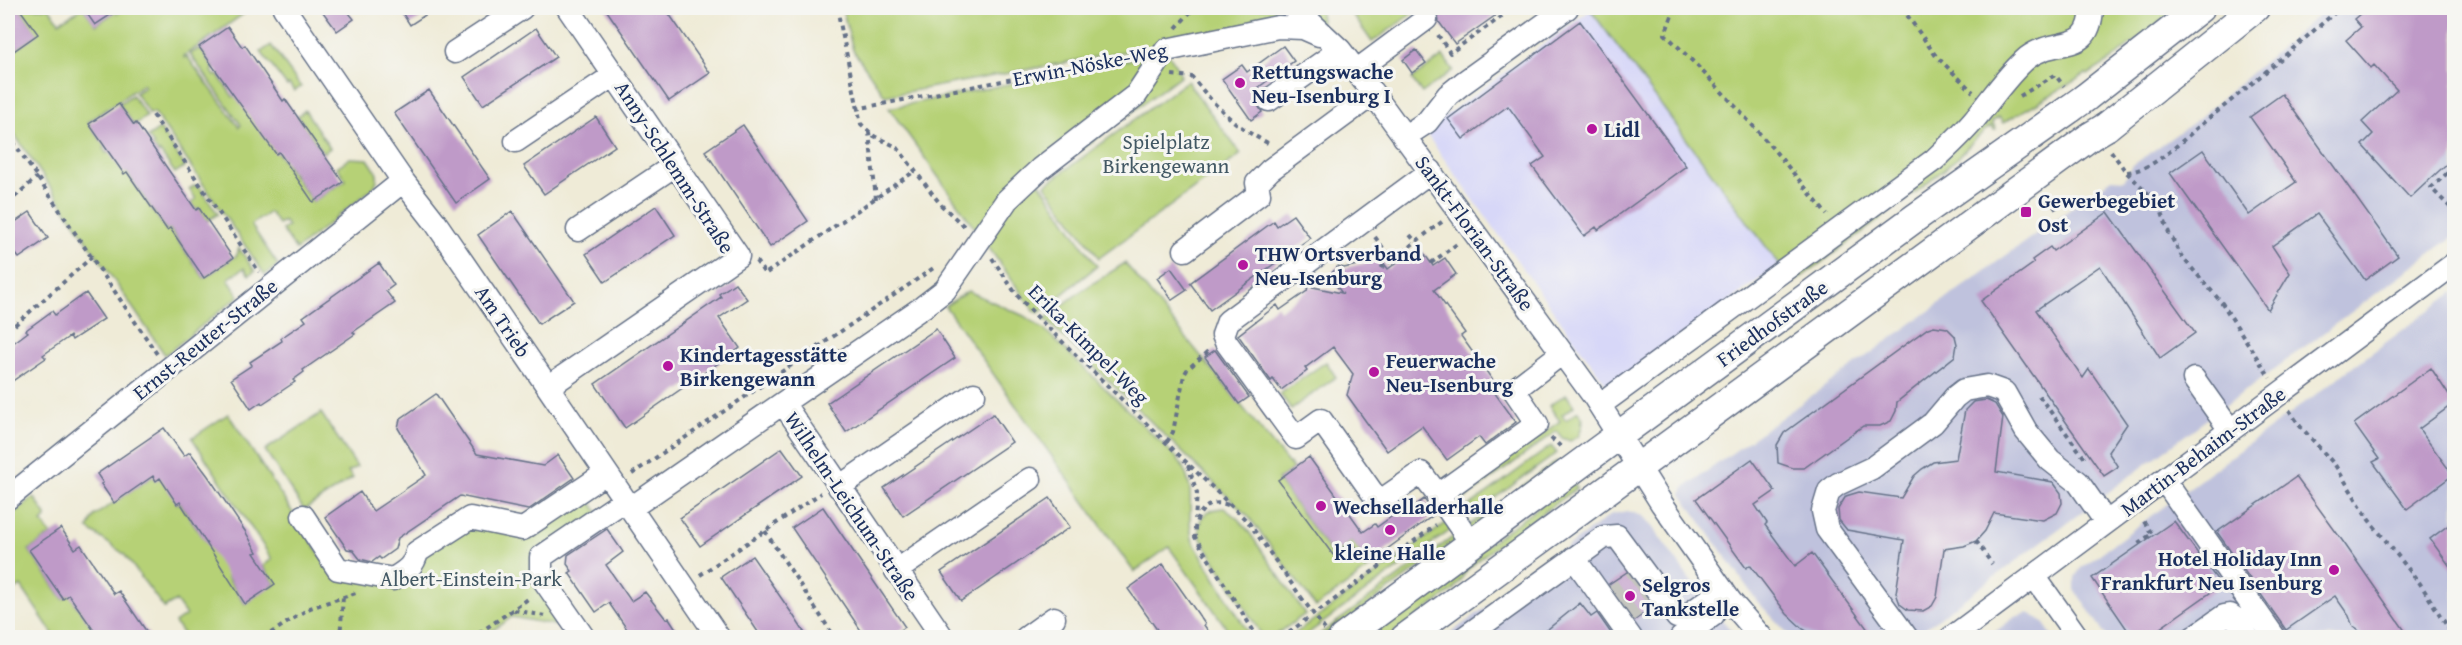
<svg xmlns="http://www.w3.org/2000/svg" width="2462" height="645" font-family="'Gentium Book Plus',serif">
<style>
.built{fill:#d7d7f8}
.industrial{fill:#bfc2dd}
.green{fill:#b6d176;stroke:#68806a;stroke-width:1.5}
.building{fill:#bf9ac8}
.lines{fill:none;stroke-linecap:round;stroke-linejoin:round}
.minor-tunnel{stroke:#c5c5bf;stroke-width:22;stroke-dasharray:22 11;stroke-linecap:butt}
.minor-casing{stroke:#657188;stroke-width:25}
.major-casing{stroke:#657188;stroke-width:31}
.path{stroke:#657188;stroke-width:4;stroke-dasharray:4.5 4.5;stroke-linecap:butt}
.minor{stroke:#fff;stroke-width:22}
.major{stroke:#fff;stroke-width:28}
.major-bridge-casing{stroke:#657188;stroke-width:31;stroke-linecap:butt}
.path-bridge{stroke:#657188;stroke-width:4;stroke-dasharray:4.5 4.5;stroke-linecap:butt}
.major-bridge{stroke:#fff;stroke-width:28}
.poi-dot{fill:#b5179e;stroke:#f6f6f2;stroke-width:2}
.labels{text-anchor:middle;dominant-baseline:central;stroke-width:6;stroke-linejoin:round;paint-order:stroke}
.street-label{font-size:21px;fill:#1b2f5e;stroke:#f6f6f2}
.poi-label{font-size:21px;font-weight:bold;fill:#1b2f5e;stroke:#f6f6f2;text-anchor:start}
.park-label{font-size:21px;fill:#425864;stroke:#f6f6f2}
</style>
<rect width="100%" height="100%" fill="#f6f6f2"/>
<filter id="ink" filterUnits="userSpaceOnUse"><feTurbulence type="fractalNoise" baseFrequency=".0167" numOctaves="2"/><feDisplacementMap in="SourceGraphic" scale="12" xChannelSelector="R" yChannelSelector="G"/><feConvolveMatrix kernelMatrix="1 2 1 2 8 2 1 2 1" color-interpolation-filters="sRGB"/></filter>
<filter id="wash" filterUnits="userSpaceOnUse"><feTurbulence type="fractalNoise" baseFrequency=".008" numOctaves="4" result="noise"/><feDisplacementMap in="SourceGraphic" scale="24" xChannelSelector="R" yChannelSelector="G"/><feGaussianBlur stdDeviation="1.35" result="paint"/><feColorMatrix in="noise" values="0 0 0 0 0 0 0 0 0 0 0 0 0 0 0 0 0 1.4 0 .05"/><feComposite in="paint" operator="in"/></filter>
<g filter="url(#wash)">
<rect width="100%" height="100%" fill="#efebd7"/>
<path class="built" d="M1591,10L1779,265L1609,388L1424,131Z"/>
<path class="industrial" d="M2327,8H2454V236L1913,637H1791L1757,601L1681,494L1685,487L2112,179L2124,180L2133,165L2199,118Z
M2454,292V637H2107L2075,590V577L2081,568Z
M1628,511L1643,516L1651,525L1703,598L1737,637L1444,638L1612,514Z
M2029,613L2042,621L2053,637H1988L2015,617Z"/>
<path class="green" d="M19,8H49L59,22L83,8L96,25L115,12L117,14L120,12L119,9L121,8H243L246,12L184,56V58L187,56L239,127L241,125L190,54L200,48L214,69L212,71L215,76L218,75L233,97L236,95L313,202L346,180L337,167L350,158L368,159C375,170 382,176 373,188L296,250L282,230L288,226L284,221L278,224L270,212L251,225L278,265L265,275L154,112L150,114L135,93L145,87L143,84L88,122L105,146L103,148L106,153L109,152L127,172L166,230L169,228L204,278L237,255L239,248L255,271L249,275L244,268L228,279L239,296L165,355L8,125V55L37,34Z
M842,8H1320L1321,25L1279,23L885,96L853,50Z
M1348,8H1420L1372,42Z
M1589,8H2178L2111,60L2088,75L2086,74L2003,123L1999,117L1992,122L1996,129L1994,130L1991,126C1972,139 1959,159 1940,173C1893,211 1842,247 1793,283Z
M271,45L301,87L294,91L289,84L287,86L261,52Z
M1168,52L1181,75L1039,182L1097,266L1039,313L1034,311L889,108Z
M1443,56L1453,70L1422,93L1412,79Z
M1187,81L1241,154L1099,258L1045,185Z
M132,95L147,116L134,125L119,104Z
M305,110L330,148L323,153L308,132L300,125L303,123L298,116Z
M160,129L185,166L175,173L160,152L158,153L156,149L153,151L151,147L154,145L148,137Z
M194,186H199L218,214L207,221L199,208L196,210L191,203L196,199L189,189Z
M1125,263L1293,469L1278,480L1332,555L1352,541L1371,567L1316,607L1248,516L1045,319L1081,291Z
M968,291L1024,316L1046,331L1178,459C1200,492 1184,512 1193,542L1251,637H1233L1169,547L1134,572L945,306Z
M1326,362L1336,377L1291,409L1280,394Z
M1566,394L1574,406L1562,415L1566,420L1578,411L1583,419L1581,422H1583L1579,436L1570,441L1562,438L1557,431L1457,504L1453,499L1560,421L1549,406Z
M321,413L357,467L348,472L353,478L304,510L265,450Z
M228,414L329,568L392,576L468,514L525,523L580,486L607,526L600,525L550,560L548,575L571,628L512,617L482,638L185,637L175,623L186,615L176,601L164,608L124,554L88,529L94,516L153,476L156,480L168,472L177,504L180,502C195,526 211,551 231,574L227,577L245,604L268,587L270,588L275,584L263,566L272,559L192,438Z
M1551,446L1557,453L1303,637L1289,638Z
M1557,461L1560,465L1324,637L1315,638Z
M1573,482L1577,488L1480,558L1467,570L1454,590L1388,637L1359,638Z
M34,497L46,515V518L42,522L51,535L29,550L63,599L71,594L76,605L100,637H55L21,586L8,595V518Z
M1224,508L1237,518L1247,529L1305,614L1273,637H1263L1200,537C1196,517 1205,509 1224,508Z"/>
<g id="blocks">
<path class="building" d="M14,8H19L38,34L8,55V12Z
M83,8H121L95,25Z
M320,8H345L354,19L337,31Z
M399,8H436L410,25Z
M605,8H665L710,73L669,101Z
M1433,8H1506L1455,44L1439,22L1437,11Z
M2367,8H2454V157L2410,198L2362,145L2373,134L2362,122L2397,90L2374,65L2371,68L2346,40L2361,27L2354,19Z
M1580,21L1686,166L1598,230L1596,227L1584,236L1532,166L1545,157L1508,106L1463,139L1448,119Z
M228,27L242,47L245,45L283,101L285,99L343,182L313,202L279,152L276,154L199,47Z
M536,28L556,57L483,105L464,77Z
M1283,46L1294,61L1259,87L1260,90L1256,102L1262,112L1251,120L1222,79L1242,65L1247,72Z
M1416,50L1426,63L1412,73L1403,60Z
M429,90L490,179L456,203L394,113Z
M2282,94L2398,256L2365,280L2317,214L2272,246L2290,273L2268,310L2170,173L2203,150L2249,215L2296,182L2250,117Z
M119,104L134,125L136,123L196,210L199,208L233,258L204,278L170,228L167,230L127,172L124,174L89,124Z
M596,117L615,146L544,194L524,166Z
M743,125L808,221L770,247L705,151Z
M656,206L675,235L605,282L586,254Z
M512,211L574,301L539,324L478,235Z
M30,212L48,238L19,258L16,254L8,260V227Z
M2108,212L2195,333L2160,358L2100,266L2036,310L2083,378L2089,369L2127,424L2108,452L2118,467L2104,476L1981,301L2034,263L2032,260L2050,247L2053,251Z
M1293,215L1310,238L1210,310L1190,283L1274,221L1277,226Z
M1423,252L1433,266L1445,258L1456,274L1434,290L1465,333L1461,336L1499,389L1494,392L1516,422L1485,445L1479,437L1447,460L1422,426L1387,451L1347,395L1353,374L1333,347L1305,368L1307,371L1281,390L1273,379L1271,381L1238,335L1277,305L1280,310L1307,291L1308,286L1342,293L1329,276L1338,266L1344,268L1366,263L1378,255L1388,269L1403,258Z
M379,263L394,285L386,291L395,303L353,332L355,334L303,370L304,372L293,380L295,382L262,404L261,402L251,409L231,379L252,365L250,362L282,341L281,338L306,321L303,317Z
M1171,268L1187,290L1172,300L1157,278Z
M735,283L747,299L719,318L740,348L625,428L595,384L721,297L719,294Z
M86,293L104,319L72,340L70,336L43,355L46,358L8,384V347L28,332L26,330L52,311L55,315Z
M1934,326L1947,328L1955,336L1957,344L1955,356L1897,402L1896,411L1891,421L1880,426H1863L1804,468H1793L1778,463L1777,445L1784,433L1928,328Z
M936,329L955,358L846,432L827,403Z
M1215,350L1249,397L1239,404L1205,357Z
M2431,368L2454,403L2419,429L2453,475L2407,509L2373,462L2379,459L2354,424Z
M436,394L477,454L543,466L558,455L574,478L528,510L460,496L398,538L395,549L381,559L379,557L372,562L360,559L353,550L347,549L325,517L360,492L373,511L426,475L398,428L400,419Z
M1986,400L1995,404L2003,417L1996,472L2053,482L2061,493L2062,503L2057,513L2043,520L1994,513L1985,531L1976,541L1964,546L1944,549L1937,597L1932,606L1923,611L1908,610L1900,604L1896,593L1904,540L1847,530L1839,520L1838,509L1846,496L1859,492L1901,498L1914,476L1922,469L1933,462L1956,459L1965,410L1973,402Z
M993,414L1012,442L903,516L884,488Z
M164,428L184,456L190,452L208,476L245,531L257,552L254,553L275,584L245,604L180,502L177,504L160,478L156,481L153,476L114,503L101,484L103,483L97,474Z
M782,448L802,476L700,546L680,518Z
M1309,457L1363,532L1375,524L1377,527L1398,512L1401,516L1424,499L1435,514L1368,563L1352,541L1333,555L1278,480Z
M1752,459L1775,491L1755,505L1767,523L1765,525L1795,566L1812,553L1874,638H1818L1803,629L1787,614L1750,565L1746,568L1696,499Z
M2296,477L2344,543L2410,638H2364L2358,630L2353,627L2349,616L2335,596L2286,630L2217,532Z
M1050,498L1070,527L961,601L941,572Z
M823,507L905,627L889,638H866L792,528Z
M2174,521L2221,585L2146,638H2133L2092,578Z
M2454,521V572L2430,539Z
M61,528L75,549L81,545L114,594L119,591L151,638H99L69,595L63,599L29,550Z
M607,529L623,552L606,565L631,601L645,592L666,619L669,618L682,638H633L609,603L596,612L569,573L572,571L567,564L568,555Z
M752,556L793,615L808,638H762L721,577Z
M1163,564L1205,624L1204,625L1213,638H1163L1128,589Z
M1627,572L1653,607L1635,620L1609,584Z
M1580,603L1591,617L1597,613L1613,636L1537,638Z"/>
</g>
</g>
<g filter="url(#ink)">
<use href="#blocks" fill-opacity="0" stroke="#657188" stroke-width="1.5"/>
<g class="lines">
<path class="minor-tunnel" d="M1605,602L1645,574
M1617,619L1657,590"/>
<defs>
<path id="minor" d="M284,8L403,181L435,222L509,330L719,638
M1295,8L1340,50L1364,81L1595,398L1662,504L1731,602L1762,638
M455,52L522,8
M1356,71L1426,19
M1269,100L1340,50
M1404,137L1427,122L1448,95L1463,83L1567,8
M516,141L614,75
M1431,171L1228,321L1223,335L1226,342L1296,438L1321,420L1379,502L1421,473L1438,495L1537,424L1514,390L1562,353
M578,230L675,165
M1185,250L1259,194L1257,183L1270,170L1373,94
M2194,379L2230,430
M548,387L738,256L568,8
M783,403L923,307L945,290L1007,200L1040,169L1136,95L1166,50L1278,27L1303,28L1319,35
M1600,405L1934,160C1948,147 1961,135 1973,121C1991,100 2006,76 2027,58C2057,35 2090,57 2092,8
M2164,480L2275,638
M839,487L974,394
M1438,495L1472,544
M8,498L403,181
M631,508L783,403L943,638
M303,516L338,569L393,579C404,572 414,567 417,552L470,518L523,529L606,473
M1574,558L1631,638
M896,571L1030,479
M2034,576L2078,638
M584,638L541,576V557L625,500
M1026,638L1054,618
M1464,638L1604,537L1617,536L1677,617H1685L1723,590
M1681,638L1713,615
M1907,638L1827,529L1823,511L1829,491L1838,484L1872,468L1933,423L1955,397L1964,390L1987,386L2004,392L2026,431L2050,460L2078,482L2106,522
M1951,638L2454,264
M2193,638L2224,616L2230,615L2236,619L2248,638"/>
<path id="major" d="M2085,98L2200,8
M2106,127L2255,8
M1343,638L1915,218L2071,108
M1405,638L2091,136"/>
</defs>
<use href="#minor" class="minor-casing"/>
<use href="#major" class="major-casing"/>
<path class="path" d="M53,8L58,15
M837,8L861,124L874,136L897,147L941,205L965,227
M1675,8L1665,34C1724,91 1777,151 1827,215
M1902,8L1936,56L1973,92
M1176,28L1194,8
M1438,35L1450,53L1514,8
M1172,75L1192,77C1215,106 1236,128 1270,144
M2020,96L2055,75L2064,86
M856,109L1138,55
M153,115L259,272
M869,132L876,199
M8,134L157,354
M2111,151L2126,172L2146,191L2161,210L2169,233L2182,257L2222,303L2270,378
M2454,167L2431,188L2454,211
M2127,172C2155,170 2182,140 2203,123C2250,86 2295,47 2340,8
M2049,198L2058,212
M8,203L37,177
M1410,235L1416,242
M1375,237L1392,260
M992,258L1016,294L1040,320L1249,523L1301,597
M756,261L765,274L915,171
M1431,263L1457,244
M1381,268L1443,221
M8,331L92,257
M2039,396L2086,460
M2289,410L2300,426L2335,465L2369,520L2419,582L2454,637
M1551,441L1553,439L1563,449
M1167,442L1173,432L1184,375L1187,370L1208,351
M1188,465L1197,493L1195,519
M632,474L935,267
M1228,505C1206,497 1193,517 1195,537L1258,638
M765,531L835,638
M1976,541L1992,564
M2138,543L2152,534L2143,520
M700,575L821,493
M514,610L545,616
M1319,611L1436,525
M263,638L310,608L356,593
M340,638L343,597
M472,638L531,597
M1282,638L1308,618"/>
<use href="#minor" class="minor"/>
<use href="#major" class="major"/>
<defs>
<path id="major-bridge" d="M2071,108L2085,98
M2091,136L2106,127"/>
</defs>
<use href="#major-bridge" class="major-bridge-casing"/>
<path class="path-bridge" d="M1301,597L1331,638"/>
<use href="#major-bridge" class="major-bridge"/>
</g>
</g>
<g class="poi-dot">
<circle cx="1240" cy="83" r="6"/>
<circle cx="1592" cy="129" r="6"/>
<rect x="2020" y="206" width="12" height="12" rx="3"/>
<circle cx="1243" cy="265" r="6"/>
<circle cx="668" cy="366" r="6"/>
<circle cx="1374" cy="372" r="6"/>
<circle cx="1321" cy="506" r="6"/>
<circle cx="1390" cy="530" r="6"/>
<circle cx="2334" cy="570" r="6"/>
<circle cx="1630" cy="596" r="6"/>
</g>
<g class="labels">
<g class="street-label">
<text transform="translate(1090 64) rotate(-11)">Erwin-Nöske-Weg</text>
<text transform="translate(675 167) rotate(57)">Anny-Schlemm-Straße</text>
<text transform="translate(1475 233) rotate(54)">Sankt-Florian-Straße</text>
<text transform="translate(503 321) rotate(56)">Am Trieb</text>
<text transform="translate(1772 323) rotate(-36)">Friedhofstraße</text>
<text transform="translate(205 339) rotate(-39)">Ernst-Reuter-Straße</text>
<text transform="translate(1089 344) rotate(45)">Erika-Kimpel-Weg</text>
<text transform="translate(2203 451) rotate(-37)">Martin-Behaim-Straße</text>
<text transform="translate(852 506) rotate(56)">Wilhelm-Leichum-Straße</text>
</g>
<g class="poi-label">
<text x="1252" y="71">Rettungswache<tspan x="1252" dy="24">Neu-Isenburg I</tspan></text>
<text x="1604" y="129">Lidl</text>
<text x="2038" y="200">Gewerbegebiet<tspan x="2038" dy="24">Ost</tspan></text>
<text x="1255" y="253">THW Ortsverband<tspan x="1255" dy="24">Neu-Isenburg</tspan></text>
<text x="680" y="354">Kindertagesstätte<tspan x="680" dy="24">Birkengewann</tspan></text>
<text x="1386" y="360">Feuerwache<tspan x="1386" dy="24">Neu-Isenburg</tspan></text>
<text x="1333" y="506">Wechselladerhalle</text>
<text x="1390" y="552" text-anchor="middle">kleine Halle</text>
<text x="2322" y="558" text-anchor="end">Hotel Holiday Inn<tspan x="2322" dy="24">Frankfurt Neu Isenburg</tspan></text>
<text x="1642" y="584">Selgros<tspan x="1642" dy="24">Tankstelle</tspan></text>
</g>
<g class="park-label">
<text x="1166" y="141">Spielplatz<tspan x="1166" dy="24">Birkengewann</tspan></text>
<text x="471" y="578">Albert-Einstein-Park</text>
</g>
</g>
<rect width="2462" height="645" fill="none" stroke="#f6f6f2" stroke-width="30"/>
</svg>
